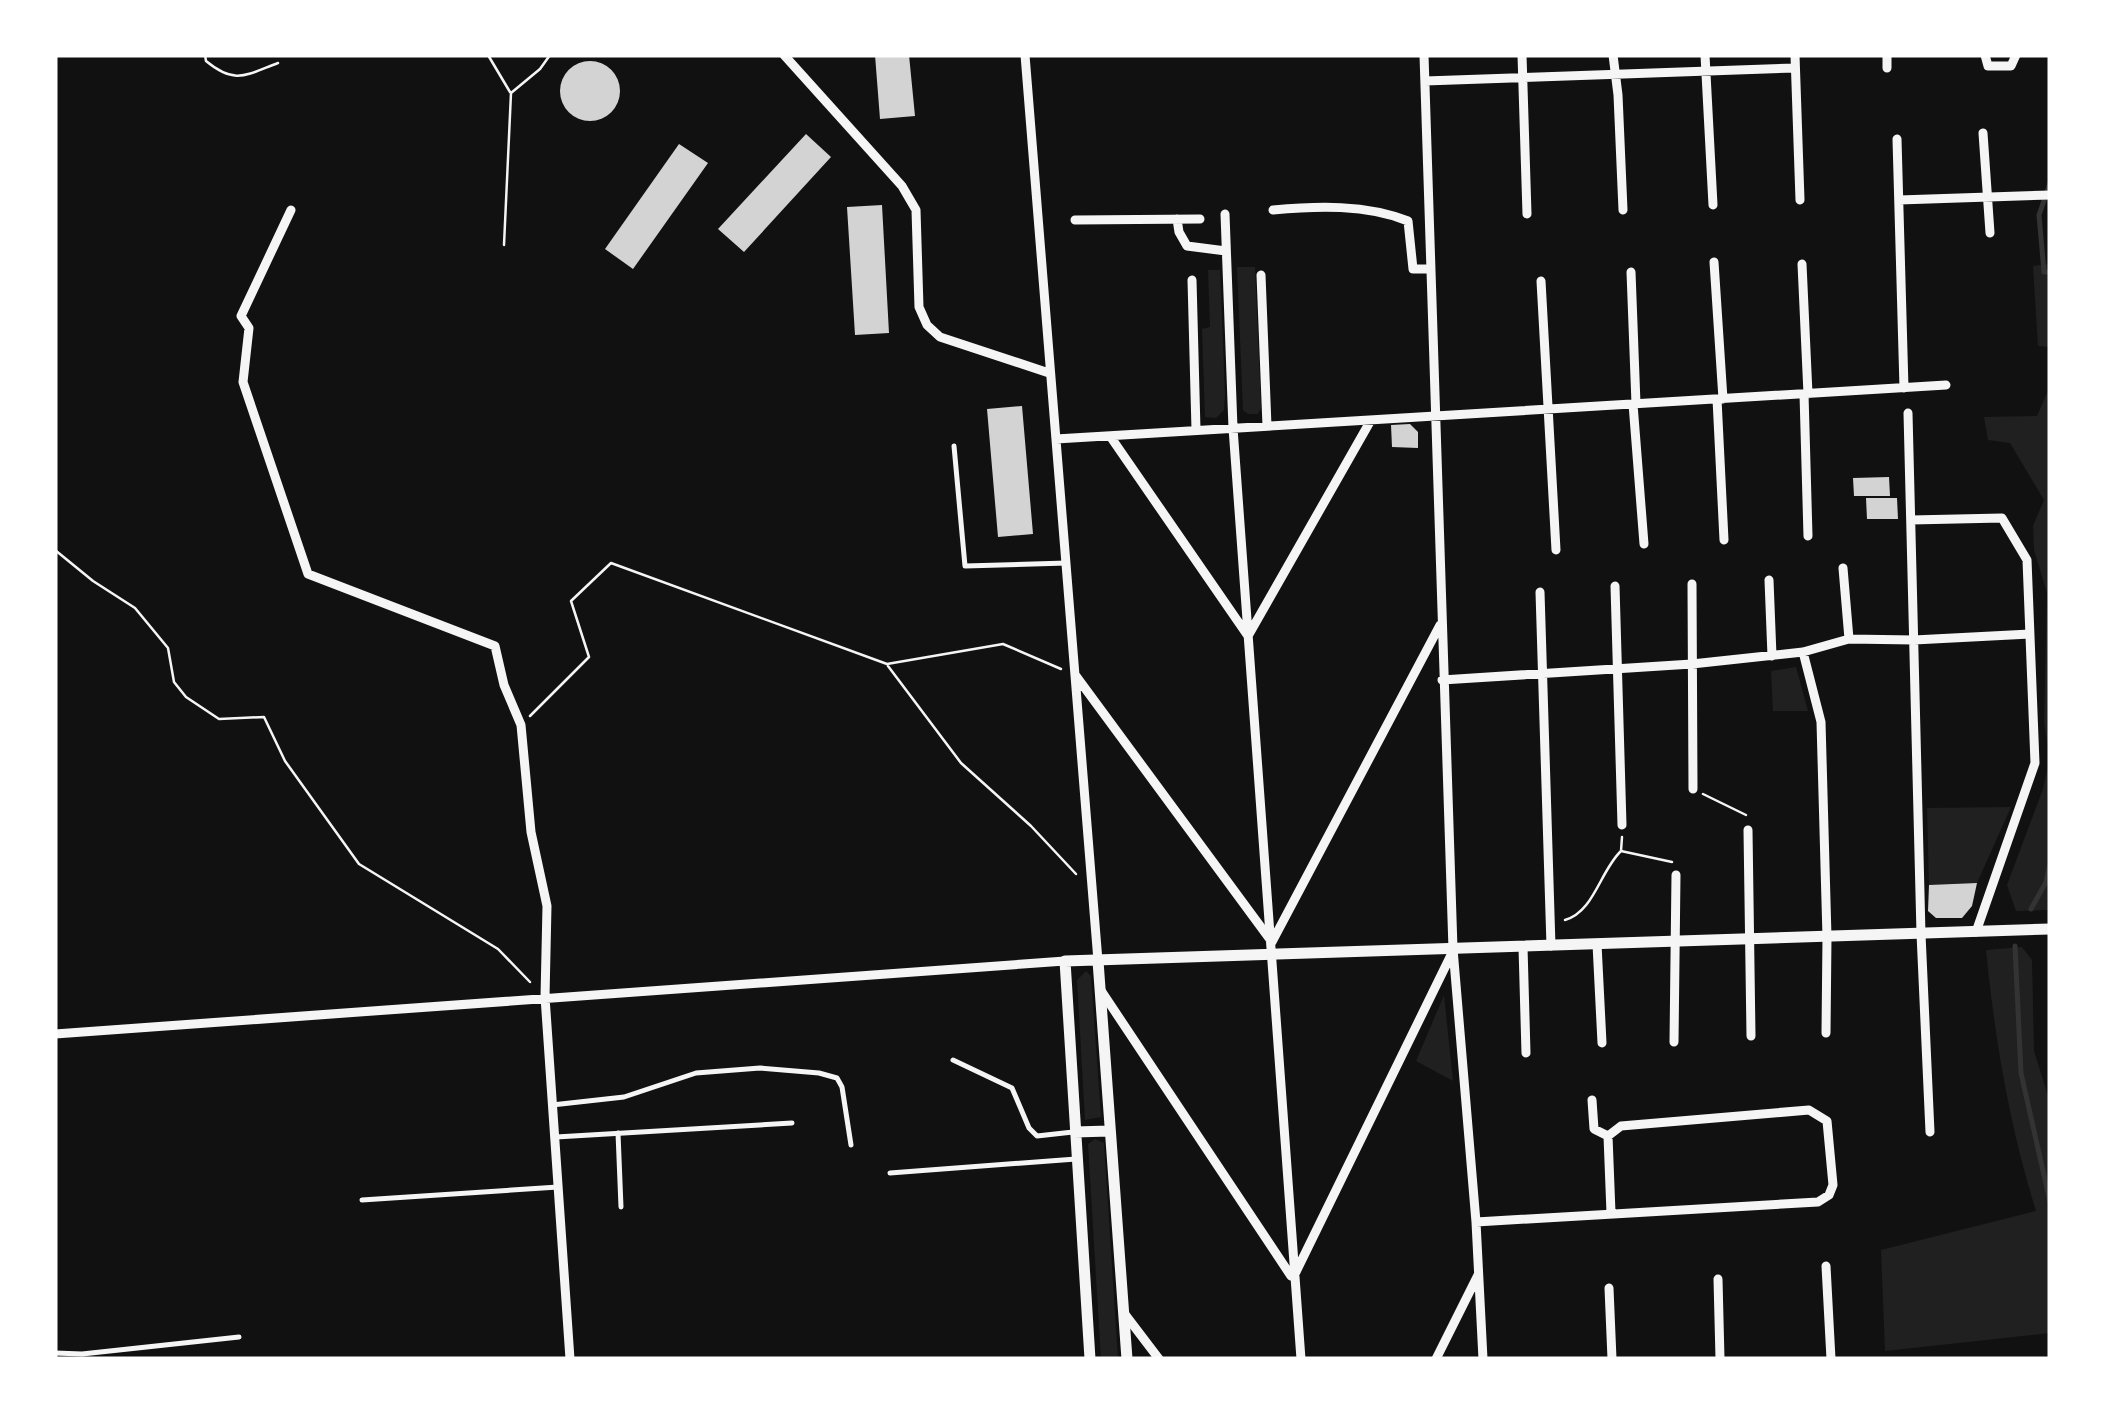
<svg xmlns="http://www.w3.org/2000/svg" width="2105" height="1414" font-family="'Public Sans',sans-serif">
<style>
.green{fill:#202020}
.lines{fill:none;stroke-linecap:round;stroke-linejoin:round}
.stream{stroke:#333;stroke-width:5}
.building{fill:#d3d3d3}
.path{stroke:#f5f5f5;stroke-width:2.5}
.service{stroke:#f5f5f5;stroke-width:5}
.minor{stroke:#f5f5f5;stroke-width:9}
.tertiary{stroke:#f5f5f5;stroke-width:11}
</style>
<rect width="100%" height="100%" fill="#111"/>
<path class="green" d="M2050,264V347L2038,346L2033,266Z
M1237,267H1255L1261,408L1258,414H1248L1243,410Z
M1208,270H1220L1225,395L1224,410L1216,418L1205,417L1202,329L1210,327Z
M2050,386V910L2016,911L2007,885L2043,789L2050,757L2044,723L2047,593L2034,550L2033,526L2044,500L2010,443L1988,440L1984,417L2037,416Z
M1796,667L1808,711H1773L1771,671Z
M2011,807L1977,883L1929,885L1927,808Z
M2022,947L2032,960L2034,1051L2050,1102V1333L1885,1351L1881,1250L2036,1211C2009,1124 1995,1040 1986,950Z
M1086,971L1091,976L1101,1117L1085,1120L1077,980Z
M1444,995L1453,1081L1416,1061Z
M1095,1139L1104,1143L1118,1359H1101L1088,1144Z"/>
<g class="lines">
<path class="stream" d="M2050,183L2039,215L2044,272H2050
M2031,909L2046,882L2050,864
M2015,946L2021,1073L2050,1202"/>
</g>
<path class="building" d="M875,55H909L915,116L880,119Z
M560 91a30 30 0 1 1 60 0a30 30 0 1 1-60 0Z
M806,134L831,157L744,252L718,229Z
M679,144L708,163L633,269L605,249Z
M882,205L889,333L855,335L847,207Z
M1022,406L1033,534L998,537L987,409Z
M1410,424L1418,432V448L1392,447L1391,425Z
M1889,477L1890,496H1854L1853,478Z
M1866,498H1897L1898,519H1867Z
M1977,883L1972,906L1962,918H1936L1928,911L1929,885Z"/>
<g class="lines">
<path class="path" d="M205,55L206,61C235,85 246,75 278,63
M488,55L510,92
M504,245L511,93L540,69L550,55
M55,550L93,581L135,608L168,648L174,682L186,697L219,719L264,717L285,761L359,864L498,949L530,982
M888,666L961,763L1031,826L1076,874
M530,716L589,657L571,601L611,563L887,664L1003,644L1061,669
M1703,794L1746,815
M1622,837L1621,851L1672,862
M1565,920C1594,912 1600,871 1621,851"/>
<path class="service" d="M954,446L965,566L1067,563
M953,1060L1012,1088L1029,1128L1037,1136L1073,1132
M552,1105L624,1097L696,1073L760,1068L819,1073L837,1078L842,1087L851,1145
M618,1133L621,1207
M556,1137L792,1123
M890,1173L1076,1159
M362,1200L558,1187
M55,1353L82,1354L239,1337"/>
<path class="minor" d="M784,55L902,186L916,210L919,307L927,325L940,337L1049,373
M1025,55L1098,961
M1424,55L1453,949L1476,1222L1483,1359
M1522,55L1527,214
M1613,55L1618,95L1623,210
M1705,55L1713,205
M1795,55L1800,200
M1887,55V68
M1985,55L1988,66H2011L2016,55
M1425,81L1795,68
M1983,133L1990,233
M1897,139L1904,388
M1899,200L2050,195
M291,210L241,316L249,328L243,382L308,574L495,646L504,685L521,725L531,832L547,906L545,997L570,1359
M1273,210C1316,206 1366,204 1408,221L1413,269H1429
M1225,214L1233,428L1301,1359
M1177,219L1179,232L1187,246L1226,251
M1075,220L1200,219
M1714,262L1723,399
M1802,264L1808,394
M1631,272L1636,404
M1261,275L1267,426
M1192,280L1196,430
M1541,281L1556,550
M1804,394L1808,536
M1717,399L1724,540
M1633,404L1644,544
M1908,413L1921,934L1930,1132
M1110,436L1248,636L1371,420
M1056,439L1946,385
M1911,520L2002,518L2027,560L2035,763L1976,932
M1843,568L1849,639
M1769,580L1772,656
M1692,584L1693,789
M1615,586L1622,825
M1540,592L1551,946
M1803,652L1821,722L1827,937L1826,1033
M1076,676L1272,942L1440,625
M1442,680L1692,664L1803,652L1849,639L1914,640L2030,634
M1748,830L1751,1036
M1597,944L1602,1043
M1523,947L1526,1053
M1100,989L1291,1276
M55,1034L1065,961
M1674,1042L1676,875
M1592,1100L1594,1129L1608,1136
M1476,1222L1818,1202L1829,1195L1833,1185L1827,1121L1809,1110L1621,1126L1608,1136L1611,1213
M1826,1266L1831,1359
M1294,1276L1452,953
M1718,1279L1720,1359
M1609,1288L1612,1359
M1124,1313L1159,1359
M1436,1359L1478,1275"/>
<path class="tertiary" d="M1098,961L1127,1359
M1075,1132L1109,1131
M1090,1359L1065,961L2050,929"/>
</g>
<rect width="2105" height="1414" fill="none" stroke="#ffffff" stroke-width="115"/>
</svg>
